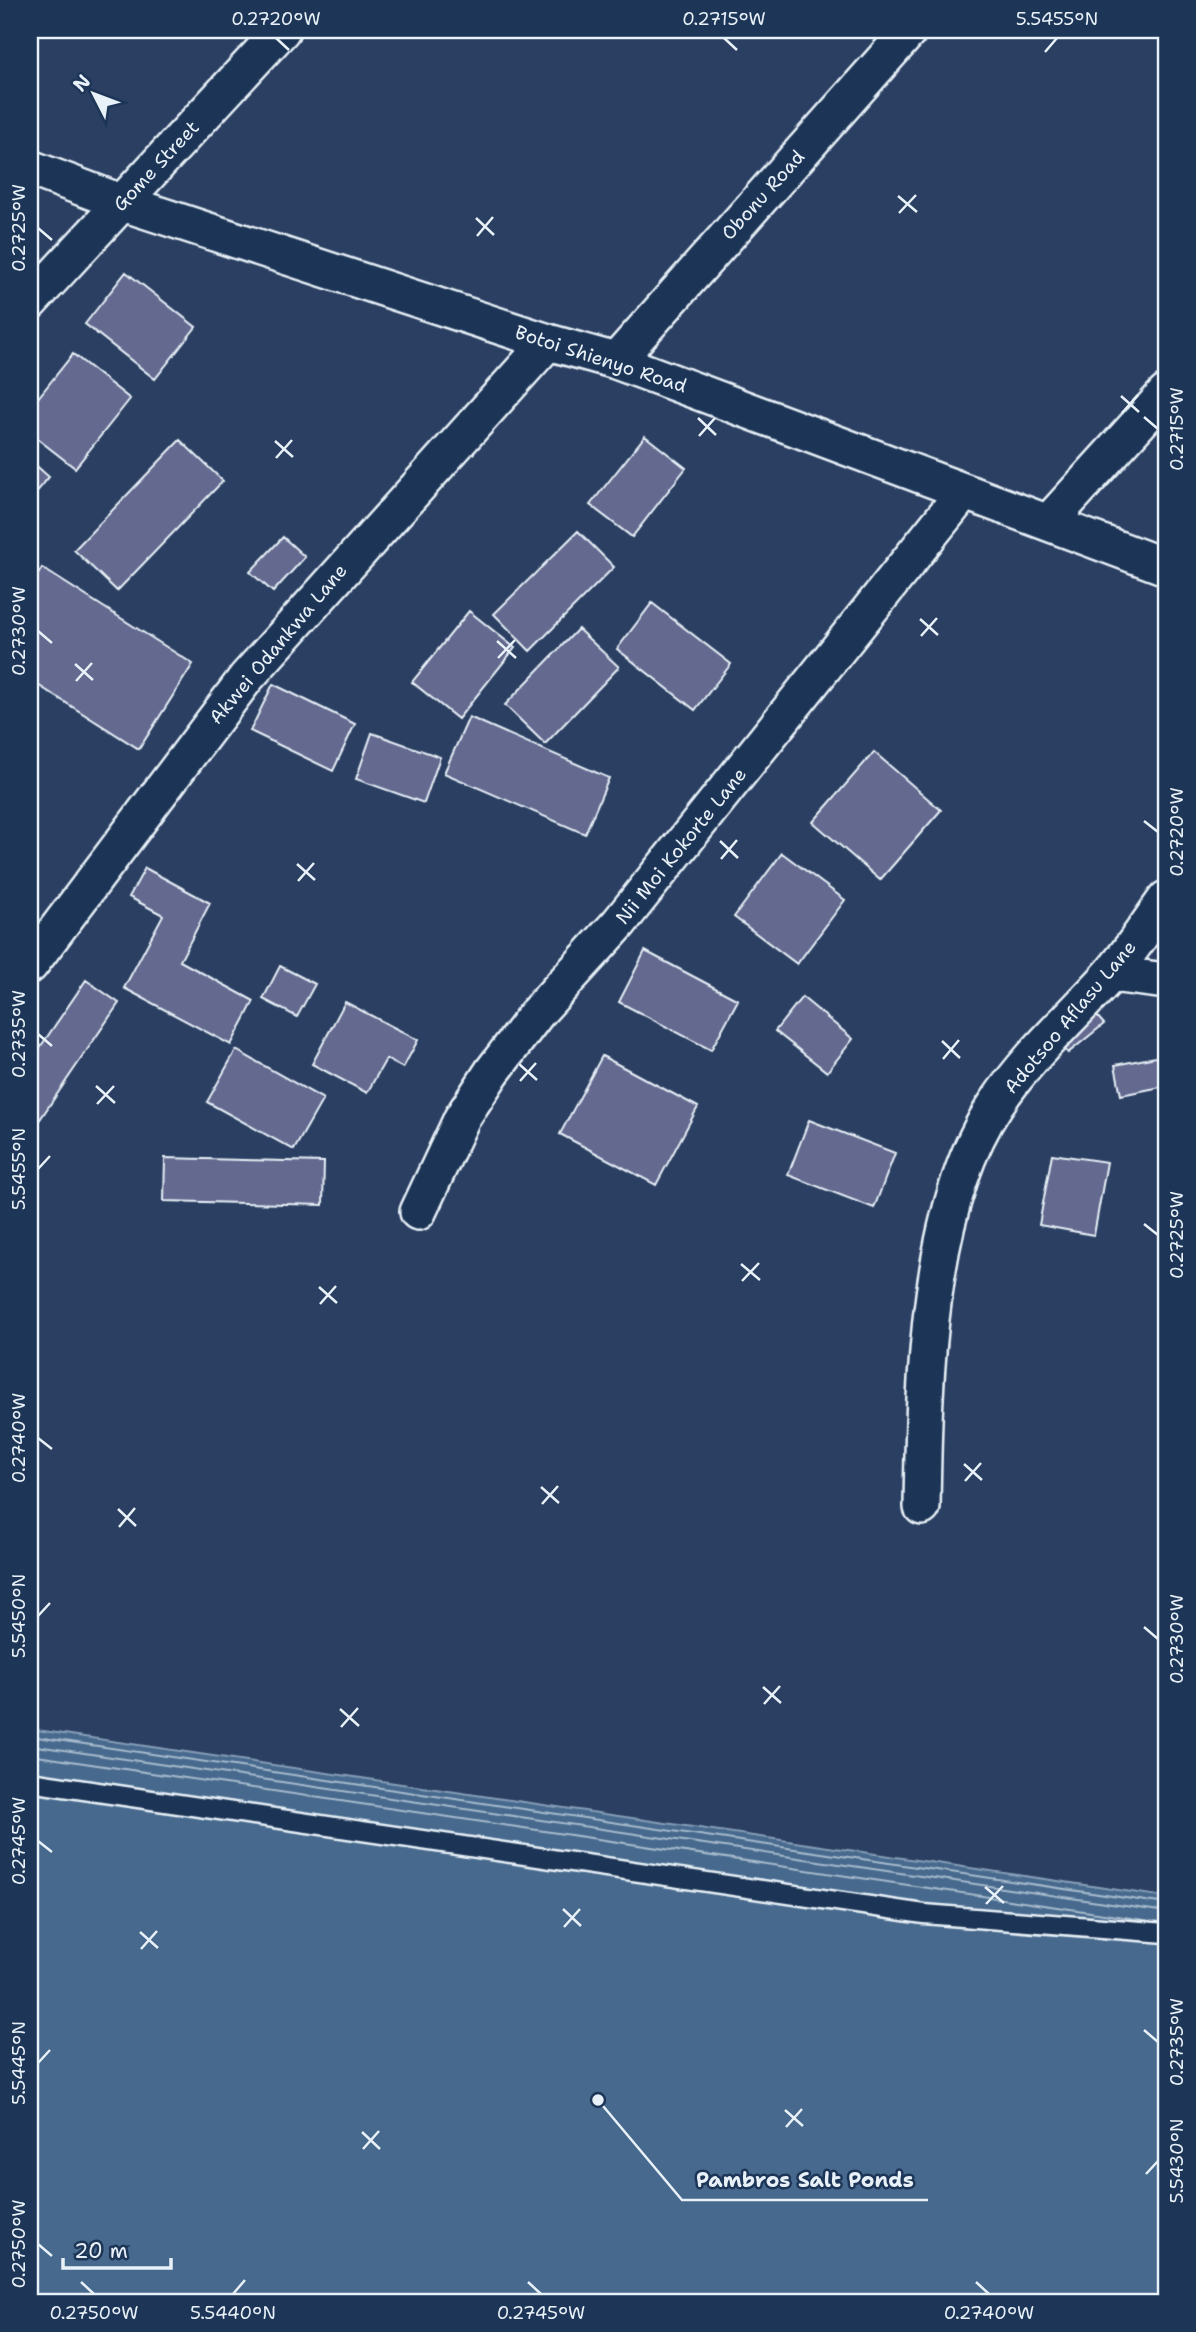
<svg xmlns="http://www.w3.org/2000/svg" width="1196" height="2332" font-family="'Shantell Sans',sans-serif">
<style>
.water{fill:#46698d;stroke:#879fb8;stroke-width:2}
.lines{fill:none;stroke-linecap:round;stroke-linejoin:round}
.shore{stroke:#a7bbcd;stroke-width:2}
.building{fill:#63698f;stroke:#e8f1f8;stroke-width:2}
.lane-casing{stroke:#e8f1f8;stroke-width:23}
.street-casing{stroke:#e8f1f8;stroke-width:40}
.lane{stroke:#1d3557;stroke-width:18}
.street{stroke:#1d3557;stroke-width:35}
.ticks{fill:none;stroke:#e8f1f8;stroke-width:2.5}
.labels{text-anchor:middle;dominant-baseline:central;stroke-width:5;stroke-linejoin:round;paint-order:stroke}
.street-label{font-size:19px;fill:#e8f1f8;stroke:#1d3557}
.leader{fill:none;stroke:#e8f1f8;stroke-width:2.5}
.callout-dot{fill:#e8f1f8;stroke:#1d3557;stroke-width:2.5}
.callout-label{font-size:21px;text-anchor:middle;font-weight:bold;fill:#e8f1f8;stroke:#1d3557;stroke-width:5;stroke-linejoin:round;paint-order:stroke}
.neatline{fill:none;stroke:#e8f1f8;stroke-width:2.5}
.ticks-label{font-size:18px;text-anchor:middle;fill:#e8f1f8}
</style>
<rect width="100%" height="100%" fill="#2b3f62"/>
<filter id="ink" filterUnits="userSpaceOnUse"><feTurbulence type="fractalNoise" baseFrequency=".0143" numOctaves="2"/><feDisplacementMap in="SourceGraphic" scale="14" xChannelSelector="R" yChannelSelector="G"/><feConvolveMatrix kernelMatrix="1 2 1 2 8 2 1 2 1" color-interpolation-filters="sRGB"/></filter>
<g filter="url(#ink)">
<path class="water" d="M30,1729L1166,1897V2302H30Z"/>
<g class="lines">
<path class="shore" d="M30,1736L1166,1904
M30,1745L1166,1912
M30,1755L1151,1921"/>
</g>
<path class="building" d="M126,272L196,327L155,379L85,324Z
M73,354L130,399L75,468L30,433V408Z
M645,436L686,468L632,537L590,505Z
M180,440L223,481L117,591L74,550Z
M30,460L49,477L30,500Z
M578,531L614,567L530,651L494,614Z
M283,537L305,557L273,592L250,572Z
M42,568L193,664L139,749L30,680V587Z
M652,603L731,664L695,710L617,649Z
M469,611L515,648L458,719L412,682Z
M578,629L619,667L545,744L505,705Z
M273,684L355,724L333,771L250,731Z
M469,717L609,778L585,834L444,773Z
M372,733L440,757L424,803L356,779Z
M874,752L941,810L880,880L813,822Z
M782,853L845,900L797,964L734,917Z
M145,868L210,903L180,961L254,1001L231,1045L124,988L163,915L129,897Z
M645,951L738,1000L711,1050L619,1002Z
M280,966L315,984L297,1017L263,999Z
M86,980L119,1003L30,1134V1062Z
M802,997L853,1039L827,1072L775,1031Z
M345,1002L418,1040L403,1068L386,1059L367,1093L312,1064Z
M1088,1006L1104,1024L1068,1053L1053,1036Z
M236,1050L323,1099L294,1150L207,1102Z
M1166,1055V1086L1121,1095L1115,1065Z
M602,1056L698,1107L656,1185L560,1134Z
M809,1120L895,1153L874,1208L788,1175Z
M1052,1154L1107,1162L1094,1235L1039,1225Z
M165,1158L324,1162L323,1205L164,1201Z"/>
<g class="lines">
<defs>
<path id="lane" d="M30,1782L924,1914L1166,1933"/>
<path id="street" d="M30,168L123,203L548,342L616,361L1166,567
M30,302L282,30
M616,361L910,30
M1049,522L1166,393
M30,965L246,678L548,342
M1111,974L1166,981
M418,1212L462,1118L492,1072L537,1013L619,923L964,492
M922,1507C924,1385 926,1208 996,1104C1028,1056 1071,1018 1109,976C1130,953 1147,925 1166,899"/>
</defs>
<use href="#lane" class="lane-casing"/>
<use href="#street" class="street-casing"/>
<use href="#lane" class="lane"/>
<use href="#street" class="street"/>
</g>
</g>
<path class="ticks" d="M276,38L289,50M724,38L737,50M1045,52L1057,38M898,196L917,212M899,213L916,195M476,218L494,235M38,228L52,240M477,236L493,217M1121,396L1139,412M1122,413L1138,395M1144,417L1158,429M698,418L716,435M699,436L715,418M275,441L293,457M276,458L292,440M920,619L938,635M38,631L52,643M921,636L937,618M497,641L516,658M498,658L515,640M75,664L93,680M76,681L92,663M1144,821L1158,832M720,841L738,858M721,859L737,840M297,864L315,880M298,881L314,863M38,1034L52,1046M942,1041L960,1058M943,1059L959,1040M519,1064L537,1080M520,1081L536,1063M96,1086L115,1103M97,1104L114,1086M38,1169L50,1156M1144,1224L1158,1235M741,1264L760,1280M742,1281L759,1263M319,1287L337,1303M320,1304L336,1286M38,1438L52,1449M964,1464L982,1480M965,1481L981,1463M541,1487L559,1503M542,1504L558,1486M118,1509L136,1526M119,1527L135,1508M38,1616L50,1603M1144,1627L1158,1639M763,1687L781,1703M764,1704L780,1686M340,1709L359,1726M341,1727L358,1708M38,1841L52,1852M985,1887L1004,1903M986,1904L1003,1886M563,1909L581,1926M564,1927L580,1909M140,1932L158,1948M141,1949L157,1931M1144,2030L1158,2042M38,2063L50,2050M785,2110L803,2126M786,2127L802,2109M362,2132L380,2149M363,2149L379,2131M1146,2174L1158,2161M38,2244L52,2256M81,2282L94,2294M528,2282L541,2294M976,2282L989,2294M233,2294L245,2280"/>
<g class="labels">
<g class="street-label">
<text transform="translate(156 166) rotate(-47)">Gome Street</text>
<text transform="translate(763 195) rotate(-48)">Obonu Road</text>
<text transform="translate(601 359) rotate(18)">Botoi Shienyo Road</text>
<text transform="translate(278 644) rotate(-50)">Akwei Odankwa Lane</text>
<text transform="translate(681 846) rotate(-51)">Nii Moi Kokorte Lane</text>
<text transform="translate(1070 1017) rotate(-50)">Adotsoo Aflasu Lane</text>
</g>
</g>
<path class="leader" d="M598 2100L682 2200H928"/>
<circle class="callout-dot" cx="598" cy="2100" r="7"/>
<g class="callout-label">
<text x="805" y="2187">Pambros Salt Ponds</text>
</g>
<rect width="1196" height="2332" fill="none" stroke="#1d3557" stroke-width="77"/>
<g transform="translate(94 94) rotate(312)" stroke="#1d3557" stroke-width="5" paint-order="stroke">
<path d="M0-5L12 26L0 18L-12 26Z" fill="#e8f1f8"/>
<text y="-10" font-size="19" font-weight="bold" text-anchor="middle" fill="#e8f1f8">N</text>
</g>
<path d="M63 2258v10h108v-10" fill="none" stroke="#e8f1f8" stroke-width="3.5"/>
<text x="74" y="2258" font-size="21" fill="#e8f1f8" stroke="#1d3557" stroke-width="5" paint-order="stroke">20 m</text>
<rect x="38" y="38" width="1120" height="2256" class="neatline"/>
<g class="ticks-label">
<text x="276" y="25">0.2720°W</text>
<text x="724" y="25">0.2715°W</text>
<text x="1057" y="25">5.5455°N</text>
<text transform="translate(19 228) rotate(-90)" y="6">0.2725°W</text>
<text transform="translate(1177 429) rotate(-90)" y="6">0.2715°W</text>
<text transform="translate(19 631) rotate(-90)" y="6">0.2730°W</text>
<text transform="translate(1177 832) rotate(-90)" y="6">0.2720°W</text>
<text transform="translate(19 1034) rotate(-90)" y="6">0.2735°W</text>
<text transform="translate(19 1169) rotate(-90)" y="6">5.5455°N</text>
<text transform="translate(1177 1235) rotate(-90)" y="6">0.2725°W</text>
<text transform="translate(19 1438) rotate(-90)" y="6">0.2740°W</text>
<text transform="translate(19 1616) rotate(-90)" y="6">5.5450°N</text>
<text transform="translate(1177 1639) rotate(-90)" y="6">0.2730°W</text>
<text transform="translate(19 1841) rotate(-90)" y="6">0.2745°W</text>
<text transform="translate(1177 2042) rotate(-90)" y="6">0.2735°W</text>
<text transform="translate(19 2063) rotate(-90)" y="6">5.5445°N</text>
<text transform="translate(1177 2161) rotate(-90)" y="6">5.5430°N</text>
<text transform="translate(19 2244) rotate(-90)" y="6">0.2750°W</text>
<text x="94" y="2319">0.2750°W</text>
<text x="233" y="2319">5.5440°N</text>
<text x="541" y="2319">0.2745°W</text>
<text x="989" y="2319">0.2740°W</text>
</g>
</svg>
